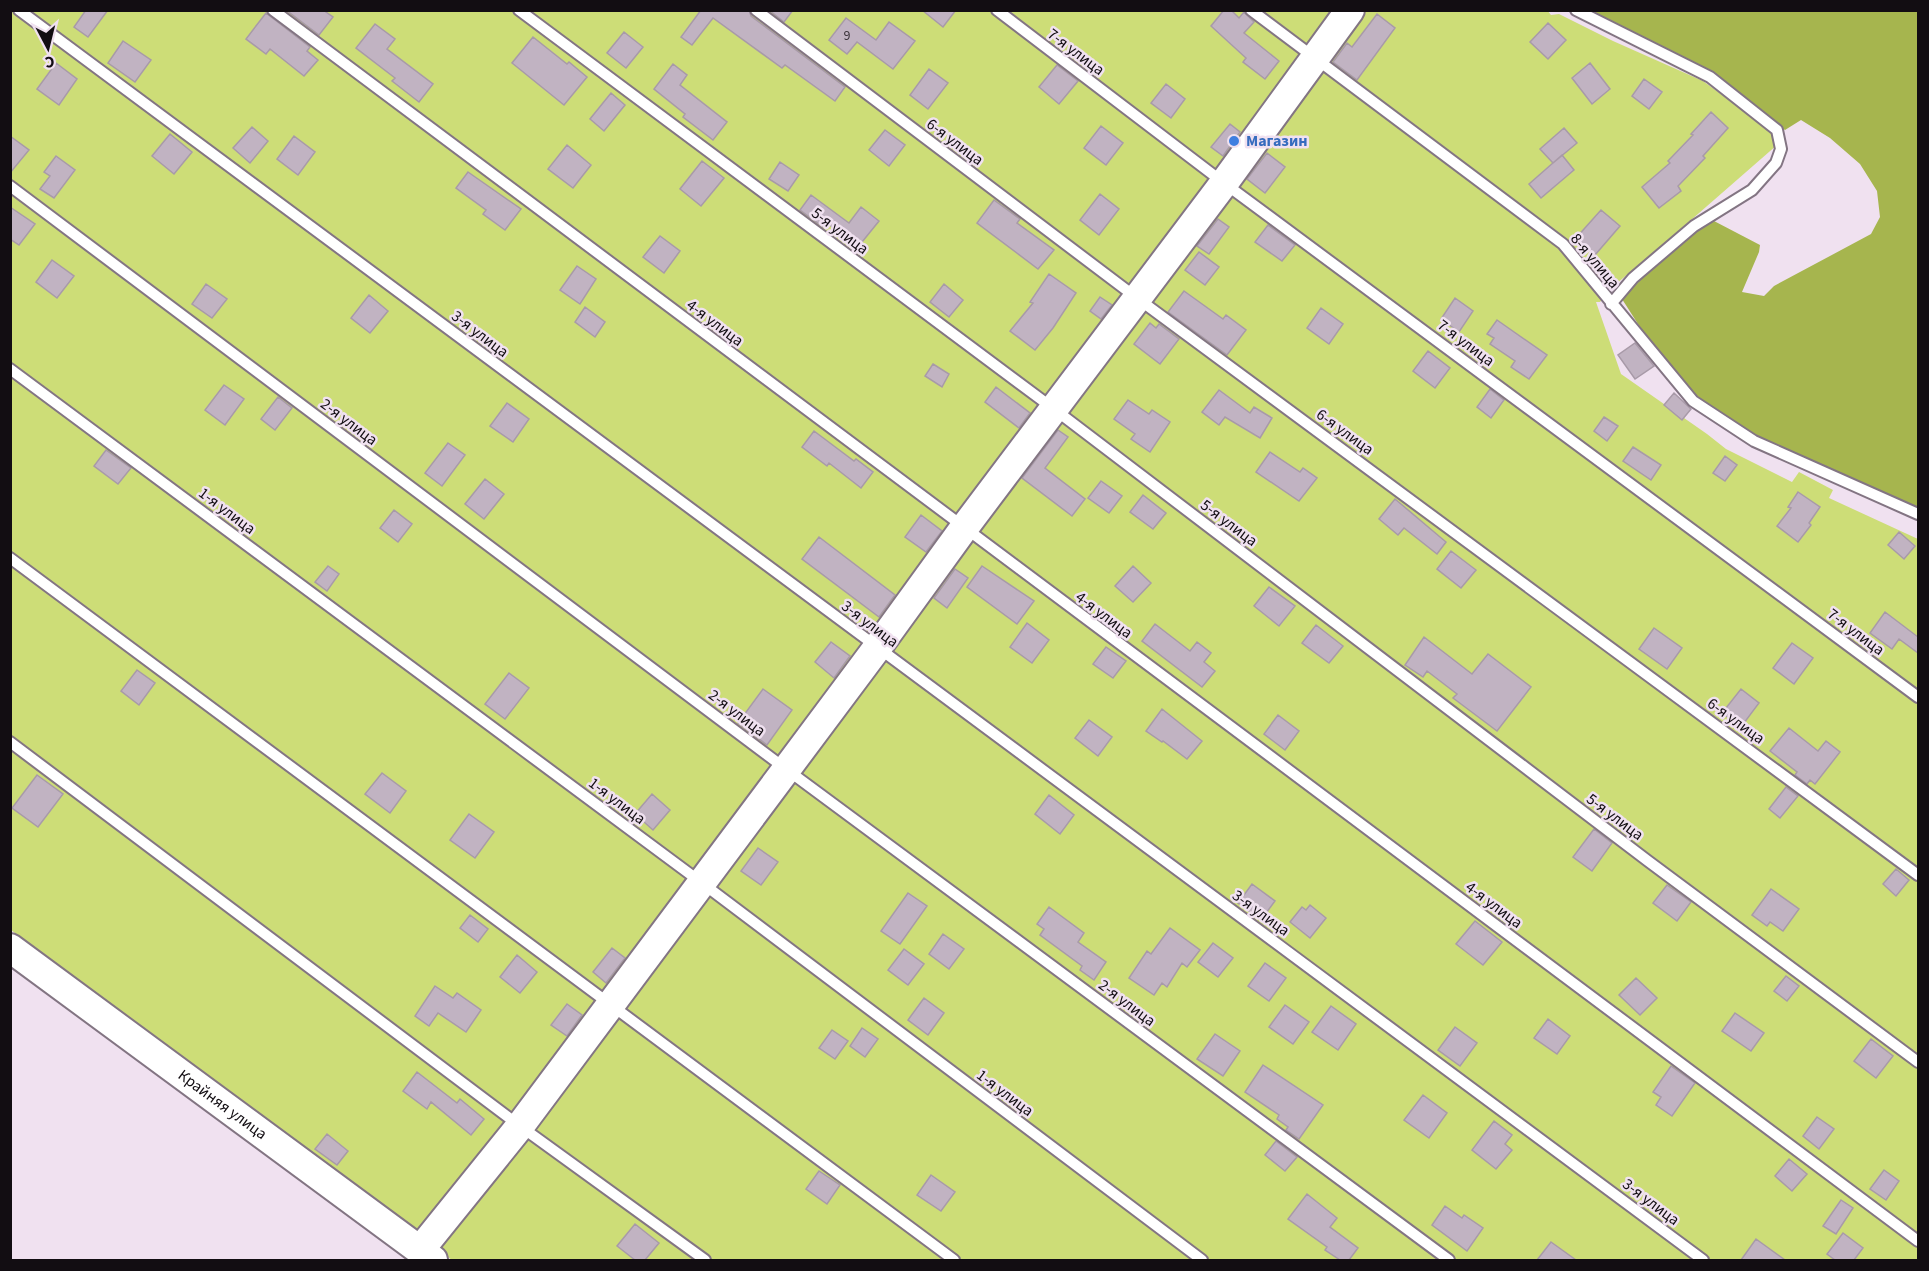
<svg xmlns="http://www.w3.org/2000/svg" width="1929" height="1271" font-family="'Source Sans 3',sans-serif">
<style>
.green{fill:#cddd77}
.forest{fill:#a6b54e}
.building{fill:#c1b3c2;stroke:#a89aa8;stroke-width:1.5}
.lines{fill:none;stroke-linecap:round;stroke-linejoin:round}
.lane-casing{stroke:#837583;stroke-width:14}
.secondary-casing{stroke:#837583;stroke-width:32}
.lane{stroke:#fff;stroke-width:10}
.secondary{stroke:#fff;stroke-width:28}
.shop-dot{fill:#3f7fe0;stroke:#f0e1f0;stroke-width:2}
.labels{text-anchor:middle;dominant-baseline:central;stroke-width:5;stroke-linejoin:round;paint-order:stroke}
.number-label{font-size:14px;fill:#3e363e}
.street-label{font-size:16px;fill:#120d12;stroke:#f0e1f0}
.shop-label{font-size:16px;font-weight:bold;fill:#366cbe;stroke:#f0e1f0;text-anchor:start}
</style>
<rect width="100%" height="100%" fill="#f0e1f0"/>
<path class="green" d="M1547,10L1551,15L1559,14L1613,41L1703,81L1774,133L1777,145L1675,234L1609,290L1600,302H1596L1621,374L1707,434L1726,449L1792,482L1799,472L1833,490L1829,498L1918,539V1260H452L11,930L10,11Z"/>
<path class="forest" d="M1570,11H1918V511L1754,436L1697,396L1645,335L1622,299C1650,270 1678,239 1714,221L1760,245L1759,252L1742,292L1764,296L1774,286L1871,234L1880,217L1877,191L1860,164L1830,138L1801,120L1785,130L1751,104L1607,28Z"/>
<path class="building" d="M86,10H108L88,37L74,27Z
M286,10H323L333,17L319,35Z
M701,10H749L751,16L845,87L835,101L785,65L782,68L713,18L692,45L681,37Z
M769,10H793L784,22Z
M922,10H956L943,27Z
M1224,10H1231L1239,18L1244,12L1254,22L1244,33L1279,61L1265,79L1243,62L1246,58L1211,26Z
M266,13L310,47L307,51L318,60L304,76L270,49L266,54L246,39Z
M1377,14L1395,28L1357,80L1333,62L1347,43L1352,47Z
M846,18L876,40L889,22L915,41L893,69L857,42L847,54L829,40Z
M1548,23L1566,40L1548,59L1530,42Z
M375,24L395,39L387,49L433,84L419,102L392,81L395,78L356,48Z
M624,32L643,47L626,68L607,53Z
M533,37L567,64L569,62L587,77L564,105L512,63Z
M123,41L151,60L135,82L108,63Z
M56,63L77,79L59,105L37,89Z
M1590,63L1610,89L1592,104L1572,78Z
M673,64L687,75L680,85L727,122L713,140L683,117L685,114L654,89Z
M1057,65L1078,81L1059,104L1039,87Z
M929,69L948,83L928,109L910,95Z
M1644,79L1662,92L1649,109L1632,96Z
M1166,84L1185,99L1171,118L1151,103Z
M611,93L625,105L604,131L590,119Z
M1711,112L1728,128L1703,156L1705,158L1678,186L1681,191L1659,208L1642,187L1670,163L1668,161L1693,135L1691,134Z
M1230,124L1240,132L1223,156L1211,147Z
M1101,126L1123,143L1106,165L1084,148Z
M252,127L268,141L250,163L233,148Z
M1564,128L1577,143L1553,163L1540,149Z
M885,130L905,145L889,166L869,150Z
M170,134L192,152L174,174L152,156Z
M10,136L29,150L10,173Z
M294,136L315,152L298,175L277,159Z
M567,145L591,165L573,188L548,169Z
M1267,153L1285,167L1265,193L1247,179Z
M1562,155L1574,170L1541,198L1529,184Z
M56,156L75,170L54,198L40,189L50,176L44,172Z
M702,161L724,178L701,206L680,189Z
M780,162L799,175L788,191L769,179Z
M468,172L521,209L505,230L483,214L486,210L456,188Z
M1100,194L1119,209L1099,235L1080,220Z
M811,195L849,223L861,207L879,221L858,247L827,223L823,227L800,210Z
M994,200L1020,219L1017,223L1054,250L1038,269L977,223Z
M10,207L35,224L19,245L10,239Z
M1601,210L1620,226L1595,255L1576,238Z
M1218,219L1229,227L1209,254L1197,246Z
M1268,225L1295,245L1282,261L1255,242Z
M660,236L680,251L664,273L643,257Z
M1199,252L1219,267L1205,285L1185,270Z
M52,260L74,276L57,298L36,282Z
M577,266L596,279L580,304L560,290Z
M1049,274L1076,293L1053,328L1035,350L1010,331L1033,303L1030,302Z
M206,284L227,299L212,318L192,304Z
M944,284L963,300L949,317L930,302Z
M1184,291L1223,319L1226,315L1246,330L1227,355L1168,312Z
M369,295L388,311L370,333L351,318Z
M1100,297L1112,305L1101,319L1090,311Z
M1455,298L1473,311L1459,332L1441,319Z
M585,307L605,322L595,337L575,322Z
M1321,308L1343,324L1329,344L1307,328Z
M1497,320L1547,355L1529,379L1511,367L1515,361L1490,344L1494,338L1487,334Z
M1150,323L1156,328L1159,324L1179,339L1160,364L1134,344Z
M1635,343L1654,366L1635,379L1618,355Z
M1428,351L1450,368L1435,388L1413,371Z
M933,364L949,374L942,387L925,376Z
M224,385L244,399L225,425L205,410Z
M996,387L1030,413L1019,428L985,402Z
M1490,389L1504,400L1491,418L1477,407Z
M1219,390L1250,413L1254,407L1272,418L1260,438L1225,417L1219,425L1202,412Z
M1674,393L1691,409L1682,420L1664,405Z
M278,397L292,408L275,430L261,419Z
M1128,400L1149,414L1152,410L1170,422L1150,452L1131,439L1135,434L1114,419Z
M507,403L529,419L513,442L490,426Z
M1604,417L1618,426L1607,441L1594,431Z
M1058,430L1068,437L1045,468L1085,499L1072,516L1022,478Z
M814,431L854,461L856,459L873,472L861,488L829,463L827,466L802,447Z
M448,443L465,455L442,486L425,473Z
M1633,447L1661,465L1651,480L1623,461Z
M106,450L131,468L118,484L94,466Z
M1270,452L1300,472L1303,468L1317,478L1299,501L1256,472Z
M1725,456L1737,465L1725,481L1713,473Z
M485,479L504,494L484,519L465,504Z
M1101,481L1122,496L1109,513L1088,498Z
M1798,492L1820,507L1809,523L1811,525L1798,542L1777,526L1791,508L1788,507Z
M1143,495L1166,513L1153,529L1130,512Z
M1395,499L1446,542L1437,554L1404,528L1398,535L1379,519Z
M394,510L412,524L398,542L380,528Z
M921,515L942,531L926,552L905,537Z
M1899,532L1915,546L1904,559L1888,545Z
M819,537L895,595L879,617L802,559Z
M1451,551L1476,570L1461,588L1437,569Z
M328,566L339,574L327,591L315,582Z
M982,566L1034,601L1017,624L967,587Z
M1133,566L1151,583L1133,602L1115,586Z
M955,569L968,578L947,608L934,598Z
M1269,587L1295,606L1279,626L1254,606Z
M1885,612L1918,637V653L1899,639L1892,649L1870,633Z
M1027,623L1049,640L1032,663L1010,647Z
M1155,624L1190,651L1197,642L1211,653L1204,662L1215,671L1202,687L1142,641Z
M1316,625L1343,646L1329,663L1302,643Z
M1654,628L1682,648L1667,669L1639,649Z
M1424,637L1472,674L1488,654L1531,687L1497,731L1453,698L1457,694L1427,671L1423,677L1405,665Z
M831,642L850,656L834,678L815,662Z
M1792,643L1813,658L1794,684L1773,668Z
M1106,647L1126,661L1113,678L1093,664Z
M137,670L155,683L139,705L121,691Z
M509,673L529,688L505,719L485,704Z
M763,689L792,710L767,745L738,723Z
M1741,689L1759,703L1741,727L1722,713Z
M1162,709L1202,741L1187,759L1163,741L1162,742L1146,731Z
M1278,715L1299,731L1285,750L1264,734Z
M1089,720L1112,737L1098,756L1075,738Z
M1789,728L1818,751L1826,741L1840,752L1815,784L1810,780L1807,784L1795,775L1797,772L1770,751Z
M382,773L406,791L390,813L365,794Z
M37,775L63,794L38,827L12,808Z
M1786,787L1798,796L1780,818L1769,809Z
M652,794L670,810L653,830L635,814Z
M1049,795L1074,815L1060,834L1035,814Z
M469,814L494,832L475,858L450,840Z
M1594,829L1612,843L1592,871L1573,857Z
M758,848L778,862L761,885L741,871Z
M1896,869L1909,880L1896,896L1883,884Z
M1252,884L1275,901L1261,920L1238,903Z
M1667,885L1691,902L1677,921L1653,903Z
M1771,889L1799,909L1783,931L1770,922L1767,926L1752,915Z
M908,893L927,906L900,944L881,931Z
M1310,905L1326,918L1310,938L1290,922L1302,907L1306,910Z
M1049,907L1084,933L1078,942L1106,962L1094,980L1080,970L1082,966L1040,935L1044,929L1037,924Z
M470,915L488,929L478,942L460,928Z
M1475,921L1502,942L1483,965L1456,944Z
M1170,928L1200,950L1187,967L1182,963L1167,987L1162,983L1154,995L1129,978L1147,951L1151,954Z
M943,934L964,949L949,969L929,954Z
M1213,943L1233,958L1218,977L1198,962Z
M612,948L625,958L606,983L593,972Z
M904,949L924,964L908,985L888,970Z
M517,955L537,972L520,993L500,977Z
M1265,963L1286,978L1269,1001L1248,986Z
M1786,976L1799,986L1787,1001L1774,991Z
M1636,978L1657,998L1640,1015L1619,995Z
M435,986L453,998L457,993L481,1010L466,1032L438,1013L429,1026L415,1016Z
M924,998L944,1013L928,1035L908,1020Z
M567,1004L582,1015L567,1036L551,1025Z
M1285,1005L1309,1022L1293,1044L1269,1027Z
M1331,1006L1356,1024L1338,1050L1312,1032Z
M1735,1013L1764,1033L1751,1051L1722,1031Z
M1548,1019L1570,1036L1557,1054L1534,1038Z
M1455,1027L1477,1043L1460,1066L1438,1050Z
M862,1028L878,1039L865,1057L850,1046Z
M832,1030L848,1041L835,1059L819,1048Z
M1215,1034L1240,1051L1223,1076L1197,1059Z
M1871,1039L1893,1056L1876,1078L1854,1061Z
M1263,1065L1323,1105L1299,1139L1286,1130L1288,1127L1277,1119L1279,1115L1245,1092Z
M1671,1066L1695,1083L1672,1116L1656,1105L1661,1097L1653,1092Z
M417,1072L457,1103L460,1099L484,1119L471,1135L431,1102L427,1109L403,1091Z
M1423,1095L1447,1113L1429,1138L1404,1120Z
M1817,1117L1834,1129L1819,1149L1803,1136Z
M1494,1121L1512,1135L1505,1144L1512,1150L1496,1169L1472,1150Z
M327,1134L348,1151L337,1165L315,1149Z
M1276,1141L1297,1157L1285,1171L1265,1155Z
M1789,1159L1807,1174L1792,1191L1775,1176Z
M1884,1170L1899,1181L1886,1200L1870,1189Z
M819,1171L840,1185L827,1204L806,1189Z
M931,1175L955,1192L941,1211L917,1195Z
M1307,1194L1337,1218L1330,1227L1358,1248L1349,1260H1340L1325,1250L1327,1247L1288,1219Z
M1841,1200L1853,1208L1836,1234L1823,1226Z
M1445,1206L1462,1218L1464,1215L1483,1228L1467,1251L1432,1225Z
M635,1224L659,1243L645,1260H635L617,1246Z
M1843,1233L1863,1248L1854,1260H1835L1827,1254Z
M1756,1239L1785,1260H1741Z
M1551,1242L1576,1260H1537Z"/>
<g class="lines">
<defs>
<path id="lane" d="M19,10L1703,1260
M273,10L1918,1241
M519,10L1054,409L1648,861L1918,1062
M756,10L1137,298L1918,875
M997,10L1224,183L1918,697
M1251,10L1563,244L1693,401L1754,441L1918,514
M1576,10L1710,77L1777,130L1781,149L1776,163L1752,190L1694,226L1633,278L1611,304
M10,186L786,769L1449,1260
M10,369L702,883L1202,1260
M10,558L954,1260
M10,742L520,1126L705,1260"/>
<g id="secondary">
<path id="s1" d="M10,948L433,1260"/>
<path d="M420,1250L520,1126L877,648L964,528L1224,183L1350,10"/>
</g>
</defs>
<use href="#lane" class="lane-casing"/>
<use href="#secondary" class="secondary-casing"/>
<use href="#lane" class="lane"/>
<use href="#secondary" class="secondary"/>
</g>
<circle class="shop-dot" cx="1234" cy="141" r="6"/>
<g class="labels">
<g class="number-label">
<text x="847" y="36">9</text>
</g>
<g class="street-label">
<text transform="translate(1076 52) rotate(37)">7-я улица</text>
<text transform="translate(955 142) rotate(37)">6-я улица</text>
<text transform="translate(840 231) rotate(37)">5-я улица</text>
<text transform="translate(1595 261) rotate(50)">8-я улица</text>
<text transform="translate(715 323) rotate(37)">4-я улица</text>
<text transform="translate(480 334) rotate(37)">3-я улица</text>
<text transform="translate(1466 343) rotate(37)">7-я улица</text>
<text transform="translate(349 422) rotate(37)">2-я улица</text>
<text transform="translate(1345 432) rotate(36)">6-я улица</text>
<text transform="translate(227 511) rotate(37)">1-я улица</text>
<text transform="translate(1229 523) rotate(37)">5-я улица</text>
<text transform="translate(1104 615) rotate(37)">4-я улица</text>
<text transform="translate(870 624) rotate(37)">3-я улица</text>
<text transform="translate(1856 632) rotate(37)">7-я улица</text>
<text transform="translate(737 713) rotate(37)">2-я улица</text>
<text transform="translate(1736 721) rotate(36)">6-я улица</text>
<text transform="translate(617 801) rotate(37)">1-я улица</text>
<text transform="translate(1615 817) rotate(37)">5-я улица</text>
<text transform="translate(1494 905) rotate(37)">4-я улица</text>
<text transform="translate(1261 913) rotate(36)">3-я улица</text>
<text transform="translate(1127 1003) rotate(37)">2-я улица</text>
<text transform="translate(1005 1093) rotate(37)">1-я улица</text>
<text stroke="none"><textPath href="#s1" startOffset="264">Крайняя улица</textPath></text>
<text transform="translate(1651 1202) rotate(37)">3-я улица</text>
</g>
<g class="shop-label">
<text x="1246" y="141">Магазин</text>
</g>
</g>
<rect width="1929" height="1271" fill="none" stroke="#120d12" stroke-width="24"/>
<g transform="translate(48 48) rotate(173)" stroke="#f0e1f0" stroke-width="4.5" paint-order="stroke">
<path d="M0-4.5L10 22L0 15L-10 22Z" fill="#120d12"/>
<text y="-9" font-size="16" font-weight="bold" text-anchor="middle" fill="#120d12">С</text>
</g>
</svg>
